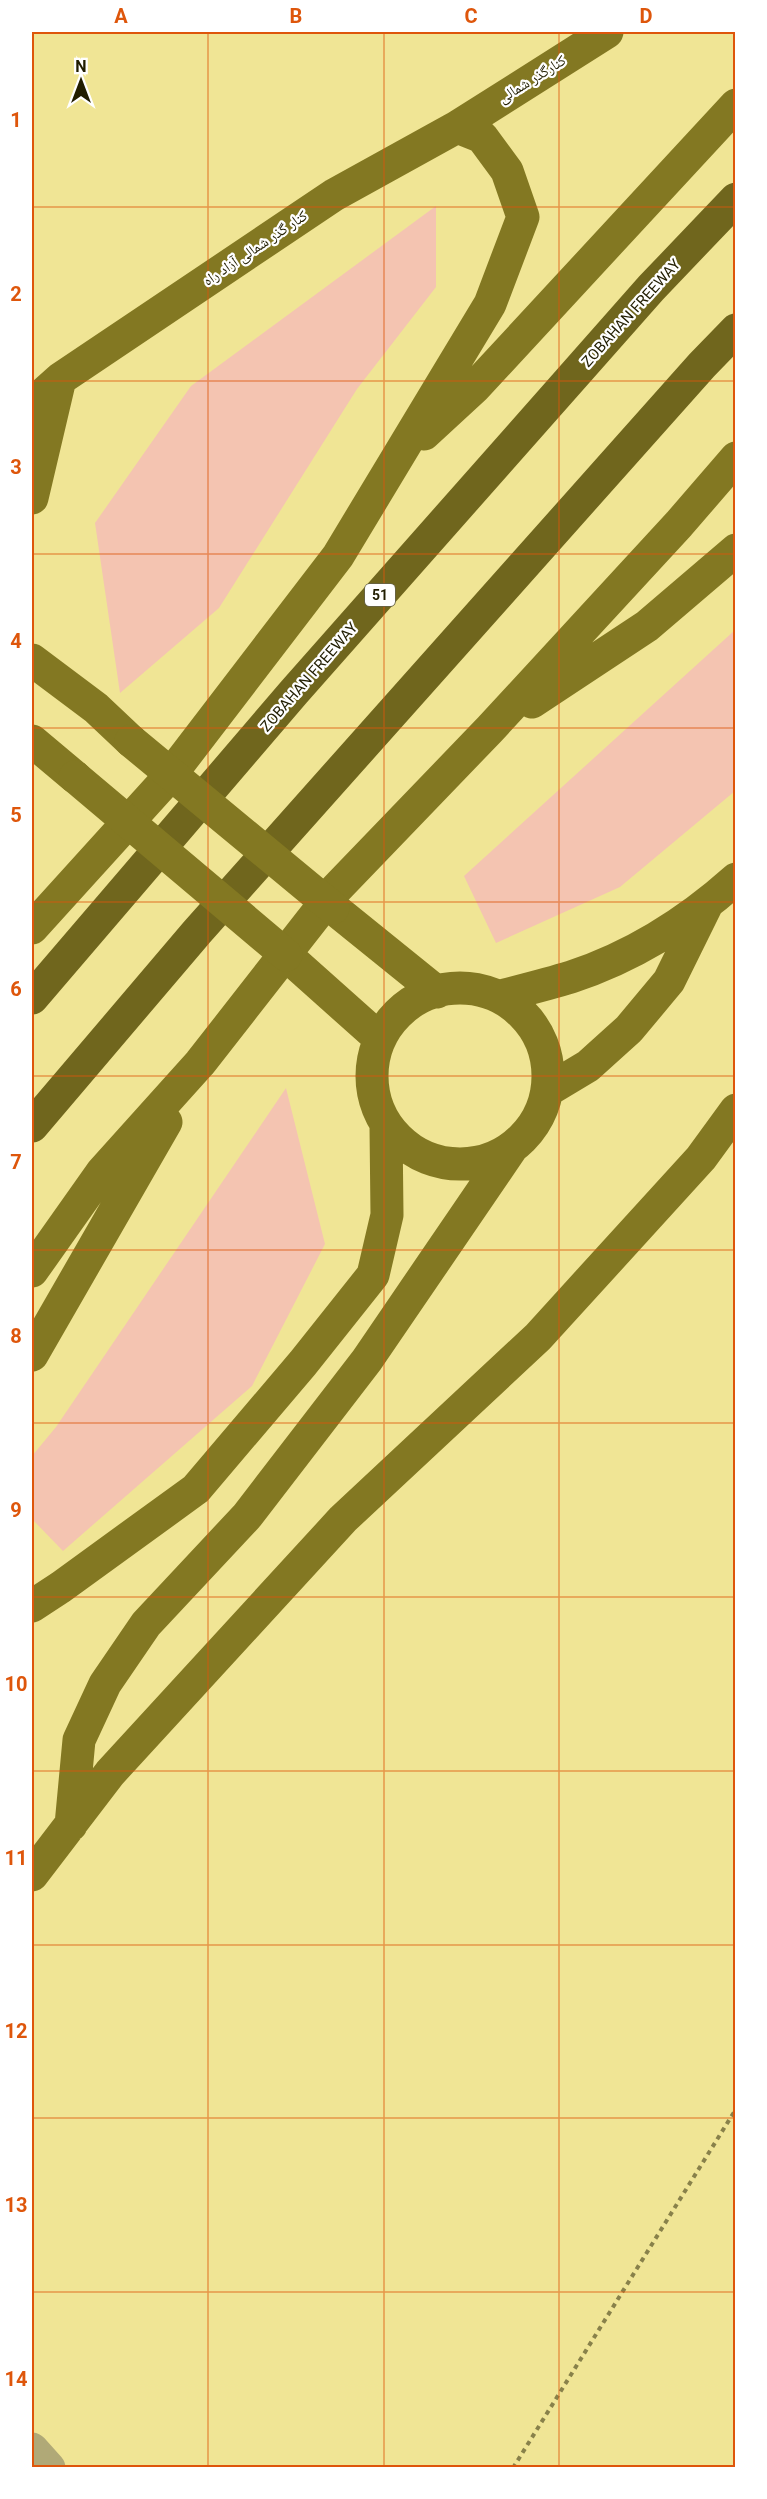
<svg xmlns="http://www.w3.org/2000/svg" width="767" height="2499" font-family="Roboto,'Noto Naskh Arabic',sans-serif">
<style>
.green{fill:#f4c4b1}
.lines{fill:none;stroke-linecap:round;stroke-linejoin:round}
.path{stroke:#88814a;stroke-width:4;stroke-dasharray:4.5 4.5;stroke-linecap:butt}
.minor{stroke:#b0a977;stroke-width:33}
.major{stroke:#837822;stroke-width:33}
.highway{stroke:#70661d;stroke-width:33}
.major-bridge{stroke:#837822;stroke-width:33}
.grid{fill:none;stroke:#de560b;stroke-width:1.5;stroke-opacity:0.55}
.labels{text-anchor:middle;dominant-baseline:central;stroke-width:4.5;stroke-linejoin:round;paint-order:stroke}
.shield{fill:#fff;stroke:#64614c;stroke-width:1.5}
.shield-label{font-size:14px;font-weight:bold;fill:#211d00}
.street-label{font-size:15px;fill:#211d00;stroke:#fff}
.neatline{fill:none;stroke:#de560b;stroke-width:2}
.grid-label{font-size:20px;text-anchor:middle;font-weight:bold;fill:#de560b}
</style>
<rect width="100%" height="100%" fill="#f0e595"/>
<path class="green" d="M436,206V287L357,389L219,608L120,693L95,523L191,386Z
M735,630V791L620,887L496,943L464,876Z
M286,1088L325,1244L252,1386L63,1551L32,1519V1456L56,1427Z"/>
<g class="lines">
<path class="path" d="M513,2468L736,2109"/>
<path class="minor" d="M32,2449L49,2468"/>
<path class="major" d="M32,404L60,379L334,195L457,127L607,32
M424,434L475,387L736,105
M32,498L60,379
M32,660L96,708L131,741
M532,702L647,626L736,550
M32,741L75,777
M333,908L437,992
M32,928L168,778L338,556L490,304L523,217L507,171L482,137L457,127
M286,955L379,1038
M372 1076a88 88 0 1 1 176 0a88 88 0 1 1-176 0Z
M501,996C524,990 548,984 571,977C632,957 689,921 736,879
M548,1090L588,1066L629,1029L669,981L706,906
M32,1271L102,1172L200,1063L336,889L490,729L679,524L736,458
M32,1355L166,1122
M32,1606L61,1587L196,1489L303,1363L373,1275L387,1215L386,1127
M71,1825L79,1740L105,1684L146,1624L247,1516L367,1360L511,1149
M32,1875L110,1773L343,1519L538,1337L701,1158L736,1110"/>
<path class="highway" d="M32,998L294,692L651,288L736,199
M32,1126L197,932L702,365L736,330"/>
<path class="major-bridge" d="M131,741L333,908
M75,777L286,955"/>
</g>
<path class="grid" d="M208,32V2468M384,32V2468M559,32V2468M32,207H736M32,381H736M32,554H736M32,728H736M32,902H736M32,1076H736M32,1250H736M32,1423H736M32,1597H736M32,1771H736M32,1945H736M32,2118H736M32,2292H736"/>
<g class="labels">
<rect class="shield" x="365" y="584" width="30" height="22" rx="4.5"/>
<g class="shield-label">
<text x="380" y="595">51</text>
</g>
<g class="street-label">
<text transform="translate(532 79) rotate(-32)">کنارگذر شمالی</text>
<text transform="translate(255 248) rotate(-34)">کنار گذر شمالی آزاد راه</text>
<text transform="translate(631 313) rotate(-48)">ZOBAHAN FREEWAY</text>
<text transform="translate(309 677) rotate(-49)">ZOBAHAN FREEWAY</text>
</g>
</g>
<rect width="767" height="2499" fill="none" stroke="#ffffff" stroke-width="66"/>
<g transform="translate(81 81)" stroke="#ffffff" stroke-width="4.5" paint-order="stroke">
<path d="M0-4.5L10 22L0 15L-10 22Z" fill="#211d00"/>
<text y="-9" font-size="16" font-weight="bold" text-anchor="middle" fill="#211d00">N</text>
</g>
<rect x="33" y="33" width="701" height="2433" class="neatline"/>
<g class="grid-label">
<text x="121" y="23">A</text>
<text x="296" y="23">B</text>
<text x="471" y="23">C</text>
<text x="646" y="23">D</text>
<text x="16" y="127">1</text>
<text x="16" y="301">2</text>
<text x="16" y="474">3</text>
<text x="16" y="648">4</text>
<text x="16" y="822">5</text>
<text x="16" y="996">6</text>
<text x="16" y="1169">7</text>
<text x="16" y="1343">8</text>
<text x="16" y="1517">9</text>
<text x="16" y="1691">10</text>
<text x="16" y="1865">11</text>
<text x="16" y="2038">12</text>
<text x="16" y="2212">13</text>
<text x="16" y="2386">14</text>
</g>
</svg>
